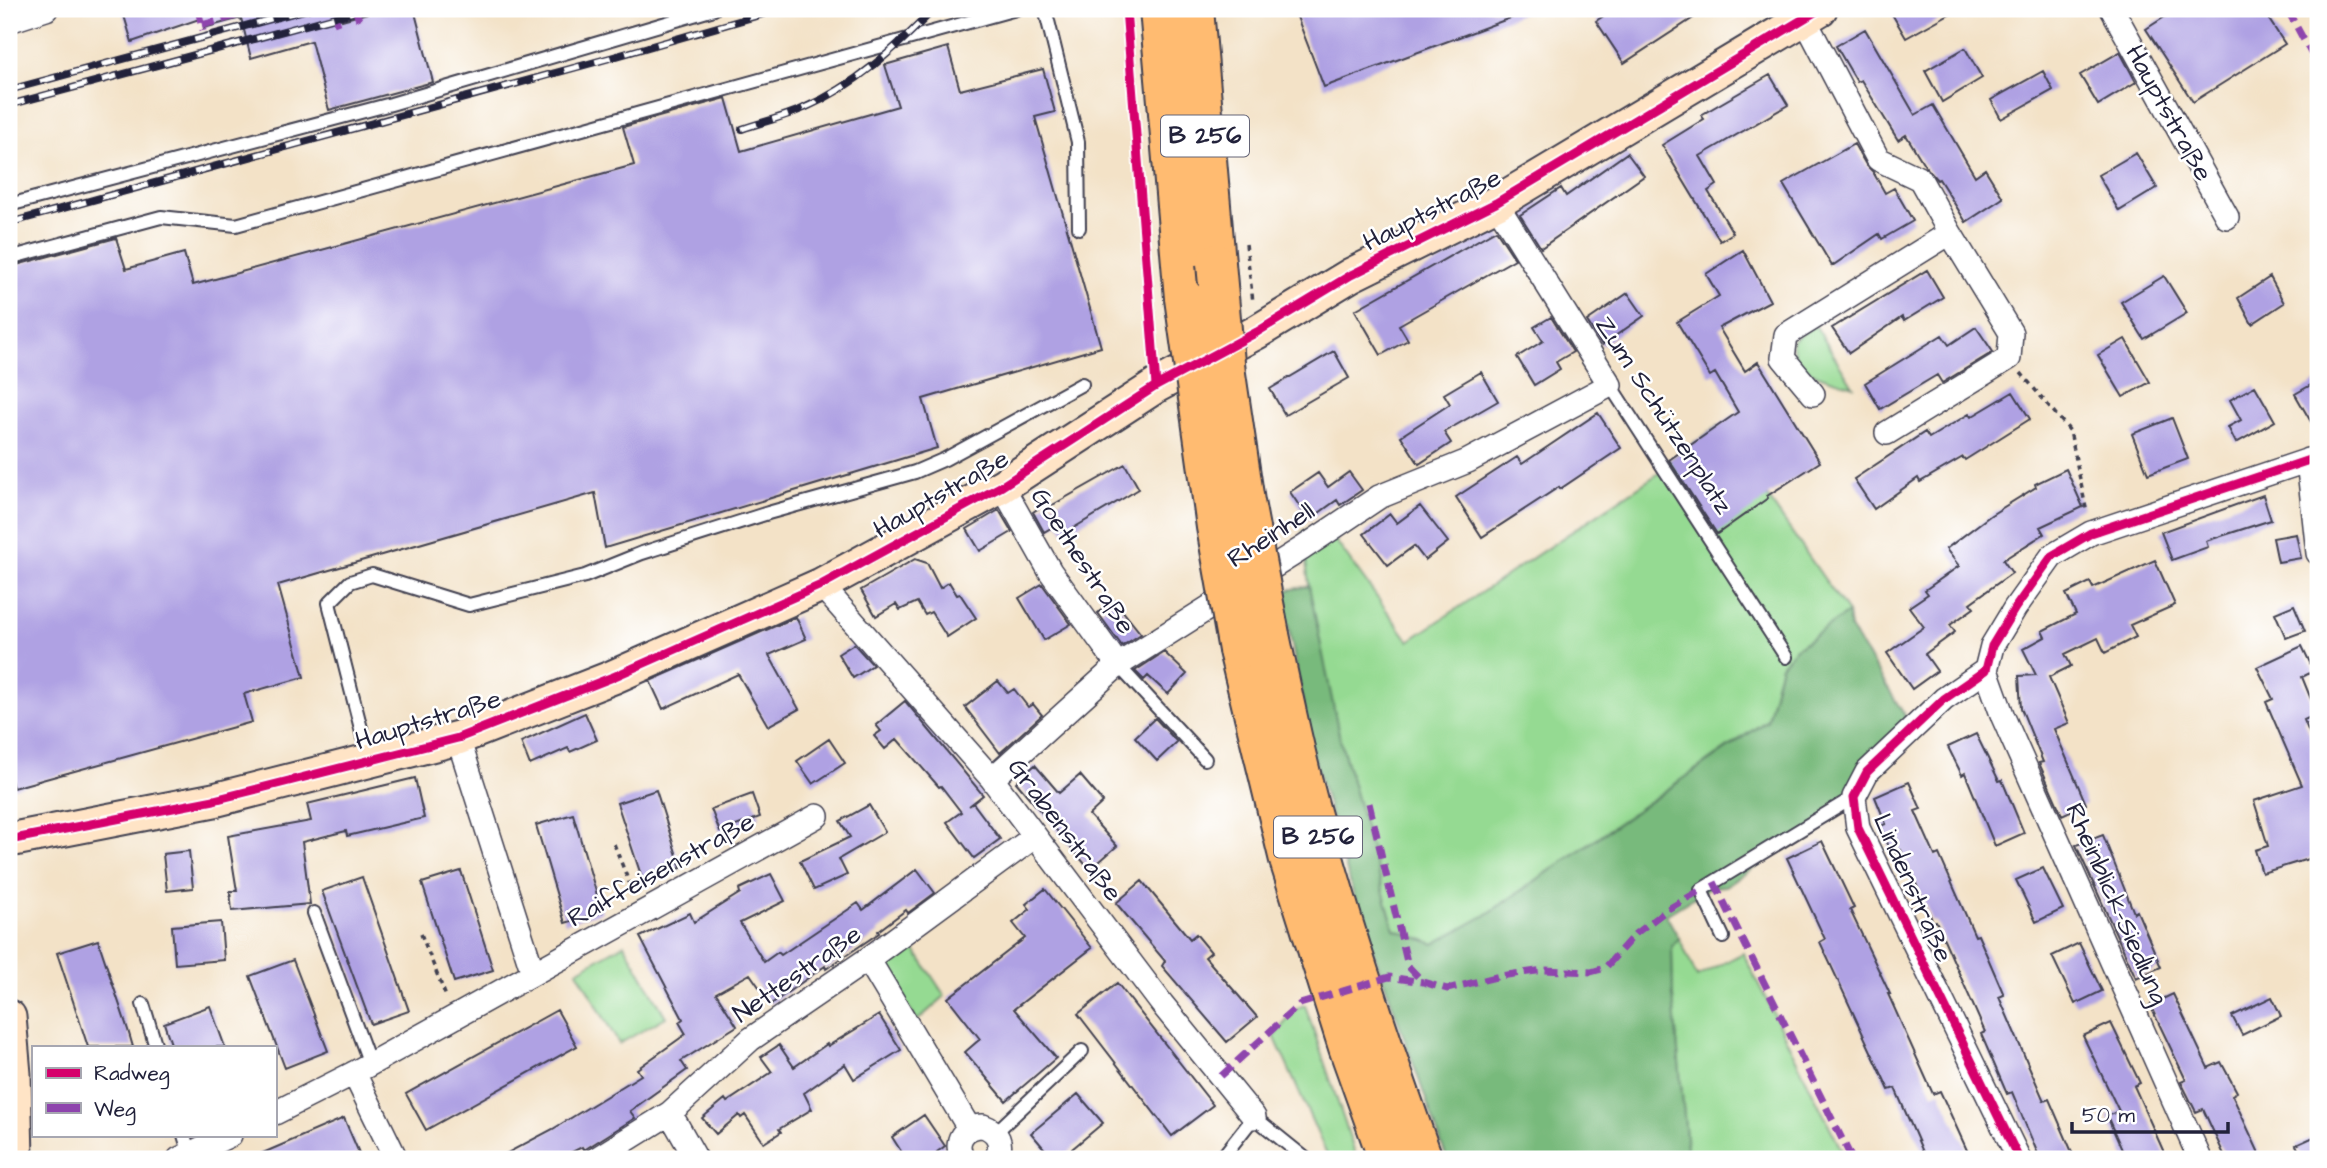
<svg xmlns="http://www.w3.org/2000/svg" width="2327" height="1168" font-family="'Architects Daughter',sans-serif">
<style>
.green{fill:#95da92;stroke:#5c7e66;stroke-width:2}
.forest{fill:#78ba7c;stroke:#4d6e5c;stroke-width:2}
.building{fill:#afa1e3}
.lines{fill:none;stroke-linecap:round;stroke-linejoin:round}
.lane-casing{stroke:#413f50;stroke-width:16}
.street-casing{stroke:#413f50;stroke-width:26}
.secondary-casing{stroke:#413f50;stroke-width:37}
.highway-casing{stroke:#413f50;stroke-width:42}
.path{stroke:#413f50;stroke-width:3.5;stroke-dasharray:5 5;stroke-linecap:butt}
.lane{stroke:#fff;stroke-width:12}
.street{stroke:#fff;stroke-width:23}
.secondary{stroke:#ffe4c6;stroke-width:33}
.highway{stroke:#ffbb71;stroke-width:38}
.rail-casing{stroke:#22223b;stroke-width:8}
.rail{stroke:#fff;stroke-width:5;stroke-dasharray:16;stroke-linecap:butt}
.highway-bridge-casing{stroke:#413f50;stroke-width:42;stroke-linecap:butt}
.highway-bridge{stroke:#ffbb71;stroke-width:38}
.quiet{stroke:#8e44ad;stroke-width:7;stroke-dasharray:14 7;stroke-linecap:butt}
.cycleway-casing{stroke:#fff;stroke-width:13}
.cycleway{stroke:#d6006c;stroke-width:9}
.labels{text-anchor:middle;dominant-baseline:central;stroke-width:5;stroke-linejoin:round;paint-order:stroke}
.shield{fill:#fff;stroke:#646476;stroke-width:2}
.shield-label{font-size:24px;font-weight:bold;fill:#22223b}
.street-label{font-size:26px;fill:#22223b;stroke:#fff}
</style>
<rect width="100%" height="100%" fill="#fff"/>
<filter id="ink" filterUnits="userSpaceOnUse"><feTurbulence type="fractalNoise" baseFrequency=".0143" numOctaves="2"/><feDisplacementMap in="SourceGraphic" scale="14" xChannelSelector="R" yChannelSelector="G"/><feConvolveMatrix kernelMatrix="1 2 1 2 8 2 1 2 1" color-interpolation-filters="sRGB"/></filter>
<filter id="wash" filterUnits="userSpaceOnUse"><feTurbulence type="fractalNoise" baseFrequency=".00686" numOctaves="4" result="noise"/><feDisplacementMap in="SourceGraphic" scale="28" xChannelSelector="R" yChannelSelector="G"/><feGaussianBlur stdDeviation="1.57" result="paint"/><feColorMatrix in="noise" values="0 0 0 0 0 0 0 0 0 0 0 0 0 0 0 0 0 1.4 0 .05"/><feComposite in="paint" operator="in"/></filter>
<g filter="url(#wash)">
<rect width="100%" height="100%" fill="#f3e2c7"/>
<path class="green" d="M1815,325L1853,386C1825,376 1795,376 1792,341Z
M1718,426L1848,613L1795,649L1781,665L1767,720L1486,915L1434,944L1394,929L1340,739L1312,607L1302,532L1324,521L1338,544L1409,641L1668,467L1666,463Z
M1679,938L1697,977L1743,953L1846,1159H1688L1673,997L1672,946Z
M624,944L666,1017L619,1044L577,971Z
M912,946L945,996L917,1021L887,975L889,963Z
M1305,1005L1357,1159H1329L1274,1036L1297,1008Z"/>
<path class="forest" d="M1309,586L1340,739L1394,929L1434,944L1486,915L1767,721L1781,665L1795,649L1848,613L1850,628L1917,735L1845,812L1725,886L1711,887L1666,915L1679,938L1672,946L1673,997L1688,1159H1447L1354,896L1311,747L1282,591Z"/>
<g id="blocks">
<path class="building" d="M122,9H340L342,20L382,9H414L433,82L329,110L311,41L251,58L241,18L204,28L202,18L132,42Z
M1294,9H1532V10L1324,87Z
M1614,9H1707L1624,63L1596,21Z
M1889,9H1958L1906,38Z
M2177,9H2262L2285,44L2193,102L2146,29Z
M1865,29L1915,115L1933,105L1975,176L1985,169L2003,198L1966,222L1939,179L1937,180L1925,166L1906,135L1898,140L1861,80L1857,82L1836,46Z
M948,47L960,90L1043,69L1055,112L1035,117L1101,347L923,399L937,448L605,548L595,493L278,585L304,677L244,694L252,722L13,788L9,772V267L116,238L126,269L184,253L193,285L634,165L623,127L726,98L741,151L898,106L885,65Z
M1965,48L1982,78L1942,102L1925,71Z
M2120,52L2136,82L2098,105L2080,75Z
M2043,71L2053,90L2001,119L1991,100Z
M1770,75L1788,105L1700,156L1717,185L1708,191L1733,233L1720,241L1662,145L1704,119L1701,115Z
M1854,144L1866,165L1873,172L1885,193L1894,188L1913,221L1882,239L1879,234L1832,266L1783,184Z
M1627,153L1644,176L1541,248L1520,215L1561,188L1566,196Z
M2136,153L2157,188L2119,211L2098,175Z
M1496,230L1515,259L1399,325L1408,340L1381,355L1355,310Z
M1743,250L1770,301L1719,328L1745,371L1758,362L1820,462L1767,496L1768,498L1717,534L1669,460L1738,412L1715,373L1710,376L1677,322L1719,296L1706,274Z
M1927,270L1943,297L1904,321L1902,317L1849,353L1832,328Z
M2164,276L2187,313L2144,339L2121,302Z
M2270,277L2284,303L2252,324L2238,298Z
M1628,293L1644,316L1602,345L1587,321Z
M1551,317L1573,352L1556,362L1560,369L1534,385L1517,357L1543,341L1534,327Z
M1976,327L1993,352L1942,383L1937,375L1880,409L1865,383L1942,335L1949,345Z
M2125,339L2150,382L2123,397L2098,355Z
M1334,351L1349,378L1285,415L1270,389Z
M1481,372L1498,401L1444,432L1451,443L1419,464L1401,436L1450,404L1444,394Z
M2318,381V434L2295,394Z
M2255,386L2275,421L2236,443L2228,427L2241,420L2230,400Z
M2013,392L2030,419L1965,460L1963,457L1920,482L1918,478L1874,509L1854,479L1925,432L1929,438L1969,414L1971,417Z
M1598,413L1621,448L1560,489L1559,487L1482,537L1456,497L1517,457L1522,464Z
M2172,418L2188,459L2148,474L2132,434Z
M1125,464L1139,489L1065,533L1059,523L1044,532L1033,512L1046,503L1049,507Z
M2066,469L2083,507L2040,527L2044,534L2003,560L2012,573L1970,603L1974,608L1950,625L1955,632L1925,654L1937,671L1912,689L1887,653L1924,627L1909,607L1928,594L1925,590L1959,566L1946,549L1991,515L2036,487L2035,484Z
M1349,472L1362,490L1340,505L1337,500L1309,520L1290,492L1318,473L1328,487Z
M2263,495L2271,520L2206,541L2208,547L2172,560L2161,532Z
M1420,506L1448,542L1425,560L1414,546L1388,565L1364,534L1390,514L1397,523Z
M999,510L1012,532L980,551L967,529Z
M2296,534L2301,558L2278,562L2273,538Z
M915,559L927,563L940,588L949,582L957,595L960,594L976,618L947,637L931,612L925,615L917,602L900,610L896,604L876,616L861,590Z
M2155,560L2175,605L2130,625L2136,637L2105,653L2098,638L2065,654L2071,666L2049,677L2069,723L2054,729L2086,804L2062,815L2039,763L2043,762L2021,708L2019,676L2036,675L2023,649L2045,637L2042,631L2076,614L2066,594L2090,582L2093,588Z
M1042,584L1071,624L1044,640L1019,598Z
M1114,600L1141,634L1122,646L1098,613Z
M2294,605L2305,631L2286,638L2275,613Z
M796,617L806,639L769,655L799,709L768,726L738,674L663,709L650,681Z
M854,644L873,665L853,678L838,654Z
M2302,646L2314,671L2302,677L2317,714L2304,720L2318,755V856L2262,873L2255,850L2268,846L2254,801L2302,785L2266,702L2273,699L2257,667Z
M1164,652L1187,674L1168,694L1148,676L1144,680L1135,671Z
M998,681L1008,693L1014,689L1028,707L1033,704L1042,715L1000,753L965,707Z
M905,701L983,795L969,806L973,803L1000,839L974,858L947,822L961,812L941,786L939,787L897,739L885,749L874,736L881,731L876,725Z
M585,713L597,740L570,752L568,748L530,765L521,742Z
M1155,718L1177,742L1157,761L1135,737Z
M1976,734L1999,781L2002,780L2024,833L1995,846L1965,773L1962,775L1948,747Z
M829,739L845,763L813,784L797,761Z
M1035,765L1059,793L1080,775L1103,802L1089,815L1117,846L1090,870L1016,782Z
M415,778L424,818L347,836L346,831L302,842L310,904L232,911L230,891H237L228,836L311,821L307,804Z
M1909,782L1921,809L1915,811L1935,856L1939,854L1975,936L1978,935L2004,995L1999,997L2044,1101L2049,1099L2075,1159H2040L2012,1092L2007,1094L1981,1034L1985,1032L1936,921L1933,922L1901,850L1892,854L1880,826L1886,824L1875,797Z
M656,790L681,868L643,881L617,803Z
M752,794L760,817L720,832L711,809Z
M869,805L885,832L839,859L847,875L814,890L800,861L850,837L840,821Z
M573,814L602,912L565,923L536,825Z
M2103,835L2134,913L2137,911L2161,967L2136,978L2076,845Z
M1822,841L1854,908L1850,910L1890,994H1888L1933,1094L1940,1091L1971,1159H1926L1895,1088L1889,1090L1820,942L1825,939L1787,858Z
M189,851L193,888L167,891L163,854Z
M2043,868L2063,909L2036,922L2016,880Z
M917,869L935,893L908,913L906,910L878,931L879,933L826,969L825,966L771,1004L750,974L716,993L737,1026L681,1061L687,1070L630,1111L635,1118L584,1150L582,1147L558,1159H496L553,1129L641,1075L637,1069L686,1034L679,1022L683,1019L640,937L690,913L694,922L740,893L739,889L771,874L785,901L740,923L764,962L778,952L781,955L858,903L863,910Z
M461,871L493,970L454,982L422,883Z
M362,877L409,1011L371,1024L322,891Z
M1142,881L1190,939L1196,934L1211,952L1205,957L1257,1017L1227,1042L1162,966L1165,961L1116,903Z
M1045,889L1092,948L1014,1009L1056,1058L1006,1101L965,1052L980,1039L948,998L1025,938L1013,923L1030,909L1026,904Z
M221,922L224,960L175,964L172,926Z
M98,940L128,1030L133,1047H88L77,1013L57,953Z
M2079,943L2102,991L2075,1004L2052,956Z
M293,960L328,1051L285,1068L250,976Z
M1117,983L1213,1105L1172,1136L1078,1014Z
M2173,994L2208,1068L2221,1062L2237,1092L2232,1095L2259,1153L2246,1159H2226L2203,1109L2196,1112L2181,1082L2186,1080L2150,1005Z
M2272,997L2281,1016L2242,1035L2232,1016Z
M210,1006L225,1047H172L164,1023Z
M557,1010L577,1046L426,1130L406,1094Z
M879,1015L901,1050L854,1079L845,1064L804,1093L812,1109L779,1129L781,1132L764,1143L745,1115L741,1118L739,1115L716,1134L702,1118L725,1099L727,1102L772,1072L761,1057L779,1045L794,1067L827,1044L828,1046Z
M2111,1023L2140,1083L2134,1086L2167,1159H2126L2107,1116L2119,1111L2083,1036Z
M1078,1094L1103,1123L1060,1159H1053L1031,1133Z
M924,1115L945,1146L937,1152L942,1159H906L892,1137Z
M344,1118L359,1153L345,1159H249Z
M2318,1135V1159H2303L2296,1145Z"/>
</g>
</g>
<g filter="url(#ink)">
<use href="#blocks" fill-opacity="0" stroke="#413f50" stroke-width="2"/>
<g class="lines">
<defs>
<path id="lane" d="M1045,9L1078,142L1079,228
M9,205L391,104L714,9
M9,258L161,217L236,225L1016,9
M1610,385L1786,657
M1118,665L1205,759
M369,760L329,603L350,582L372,575L469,605L585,576L642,553L768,513L915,472L945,459L1082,384
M314,913L370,1064
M1723,937L1701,890L1854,797
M143,1004L156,1047
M995,1133L1082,1051
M184,1135L190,1155
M1221,1159L1254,1117L1306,1159"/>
<path id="street" d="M2112,9L2227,217
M1804,18L1878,159L1920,179L1950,233L1786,335L1783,358L1813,394
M9,21L46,9
M1887,433L2009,358L2011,333L1950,233
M2308,460L2318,553
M1002,486L1050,571L1118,665
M821,585L992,779L1162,1004L1254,1117
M1986,670L2003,717L2200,1159
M458,738L533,973
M992,779L1118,665L1303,548L1379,497L1468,461L1610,385L1496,203
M868,959L969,1128
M354,1073L396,1159
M275,1113L354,1073L817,816
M670,1113L696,1159
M179,1159L230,1135
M596,1159L670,1113L751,1039L868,959L1034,837
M963,1159C953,1142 963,1126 983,1126C998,1131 1004,1144 996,1159
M2019,1159L1858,828L1854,797L1867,772L1944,699L1986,670L1992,646L2015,608L2052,556L2091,533L2318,457"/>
<path id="secondary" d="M9,840L214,800L458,738L613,677L821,585L1002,486L1156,386L1257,332L1351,275L1496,203L1820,9
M9,1017L14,1074L16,1159"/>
<path id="highway" d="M1159,9L1184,298
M1194,9L1216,263
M1270,635C1283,695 1295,756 1312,816C1344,932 1382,1046 1423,1159
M1238,650L1289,860L1348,1047L1388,1159"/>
</defs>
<use href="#lane" class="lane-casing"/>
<use href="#street" class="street-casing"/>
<use href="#secondary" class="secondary-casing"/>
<use href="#highway" class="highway-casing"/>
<path class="path" d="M1246,244L1253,302
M2021,373L2070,431L2087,513
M614,844L634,895
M421,934L447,999"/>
<use href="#lane" class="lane"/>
<use href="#street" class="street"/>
<use href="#secondary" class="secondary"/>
<use href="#highway" class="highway"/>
<defs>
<path id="rail" d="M9,90L308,9
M9,105L365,9
M742,129C762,122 785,117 804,108C855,86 896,48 934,9
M9,223L610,58L780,9"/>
</defs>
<use href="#rail" class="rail-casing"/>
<use href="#rail" class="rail"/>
<defs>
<path id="highway-bridge" d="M1216,263L1226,374L1245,502L1270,635
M1184,298L1216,527L1238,650"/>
</defs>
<use href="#highway-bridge" class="highway-bridge-casing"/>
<use href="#highway-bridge" class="highway-bridge"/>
<path class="quiet" d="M198,9L203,31
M355,9L359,20
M2287,9L2318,66
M336,20L338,25
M202,25L261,9
M1369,803L1408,966L1423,982L1447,989L1500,976L1544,970L1591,972L1605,968L1635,934L1668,909L1701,890
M1714,882L1852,1159
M1221,1076L1300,1004L1389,977L1423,982"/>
<defs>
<path id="cycleway" d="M1126,9L1156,386
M9,840L214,800L458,738L613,677L821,585L1002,486L1156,386L1257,332L1351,275L1496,203L1820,9
M2019,1159L1858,828L1854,797L1867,772L1944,699L1986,670L1992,646L2015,608L2052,556L2091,533L2318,457"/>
</defs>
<use href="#cycleway" class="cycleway-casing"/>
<use href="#cycleway" class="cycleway"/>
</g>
</g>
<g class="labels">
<g class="shield">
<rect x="1161" y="115.5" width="88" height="41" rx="5"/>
<rect x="1274" y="816.5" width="88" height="41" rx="5"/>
</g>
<g class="shield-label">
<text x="1205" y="136">B 256</text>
<text x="1318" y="837">B 256</text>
</g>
<g class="street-label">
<text transform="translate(2169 113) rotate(61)">Hauptstraße</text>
<text transform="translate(1432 210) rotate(-27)">Hauptstraße</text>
<text transform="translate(1664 415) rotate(57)">Zum Schützenplatz</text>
<text transform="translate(941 494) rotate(-30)">Hauptstraße</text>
<text transform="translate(1271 535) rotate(-33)">Rheinhell</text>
<text transform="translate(1083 561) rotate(57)">Goethestraße</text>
<text transform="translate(428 720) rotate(-17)">Hauptstraße</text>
<text transform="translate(1065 830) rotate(53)">Grabenstraße</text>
<text transform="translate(661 870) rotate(-29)">Raiffeisenstraße</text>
<text transform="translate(1913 888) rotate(66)">Lindenstraße</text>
<text transform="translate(2117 904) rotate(66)">Rheinblick-Siedlung</text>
<text transform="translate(797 974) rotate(-35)">Nettestraße</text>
</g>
</g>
<rect width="2327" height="1168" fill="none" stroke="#fff" stroke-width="35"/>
<rect x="32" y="1046" width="245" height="91" fill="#ffffff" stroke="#a7a7b1" stroke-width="2"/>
<rect x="46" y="1068" width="35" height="10" fill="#d6006c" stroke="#a7a7b1" stroke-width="2"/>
<text x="94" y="1080" font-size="21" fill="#22223b">Radweg</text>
<rect x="46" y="1103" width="35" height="10" fill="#8e44ad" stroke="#a7a7b1" stroke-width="2"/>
<text x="94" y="1116" font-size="21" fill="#22223b">Weg</text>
<path d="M2072 1122v10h156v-10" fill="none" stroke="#22223b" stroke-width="3.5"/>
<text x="2082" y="1122" font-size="21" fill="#22223b" stroke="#ffffff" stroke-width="5" paint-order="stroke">50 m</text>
</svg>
